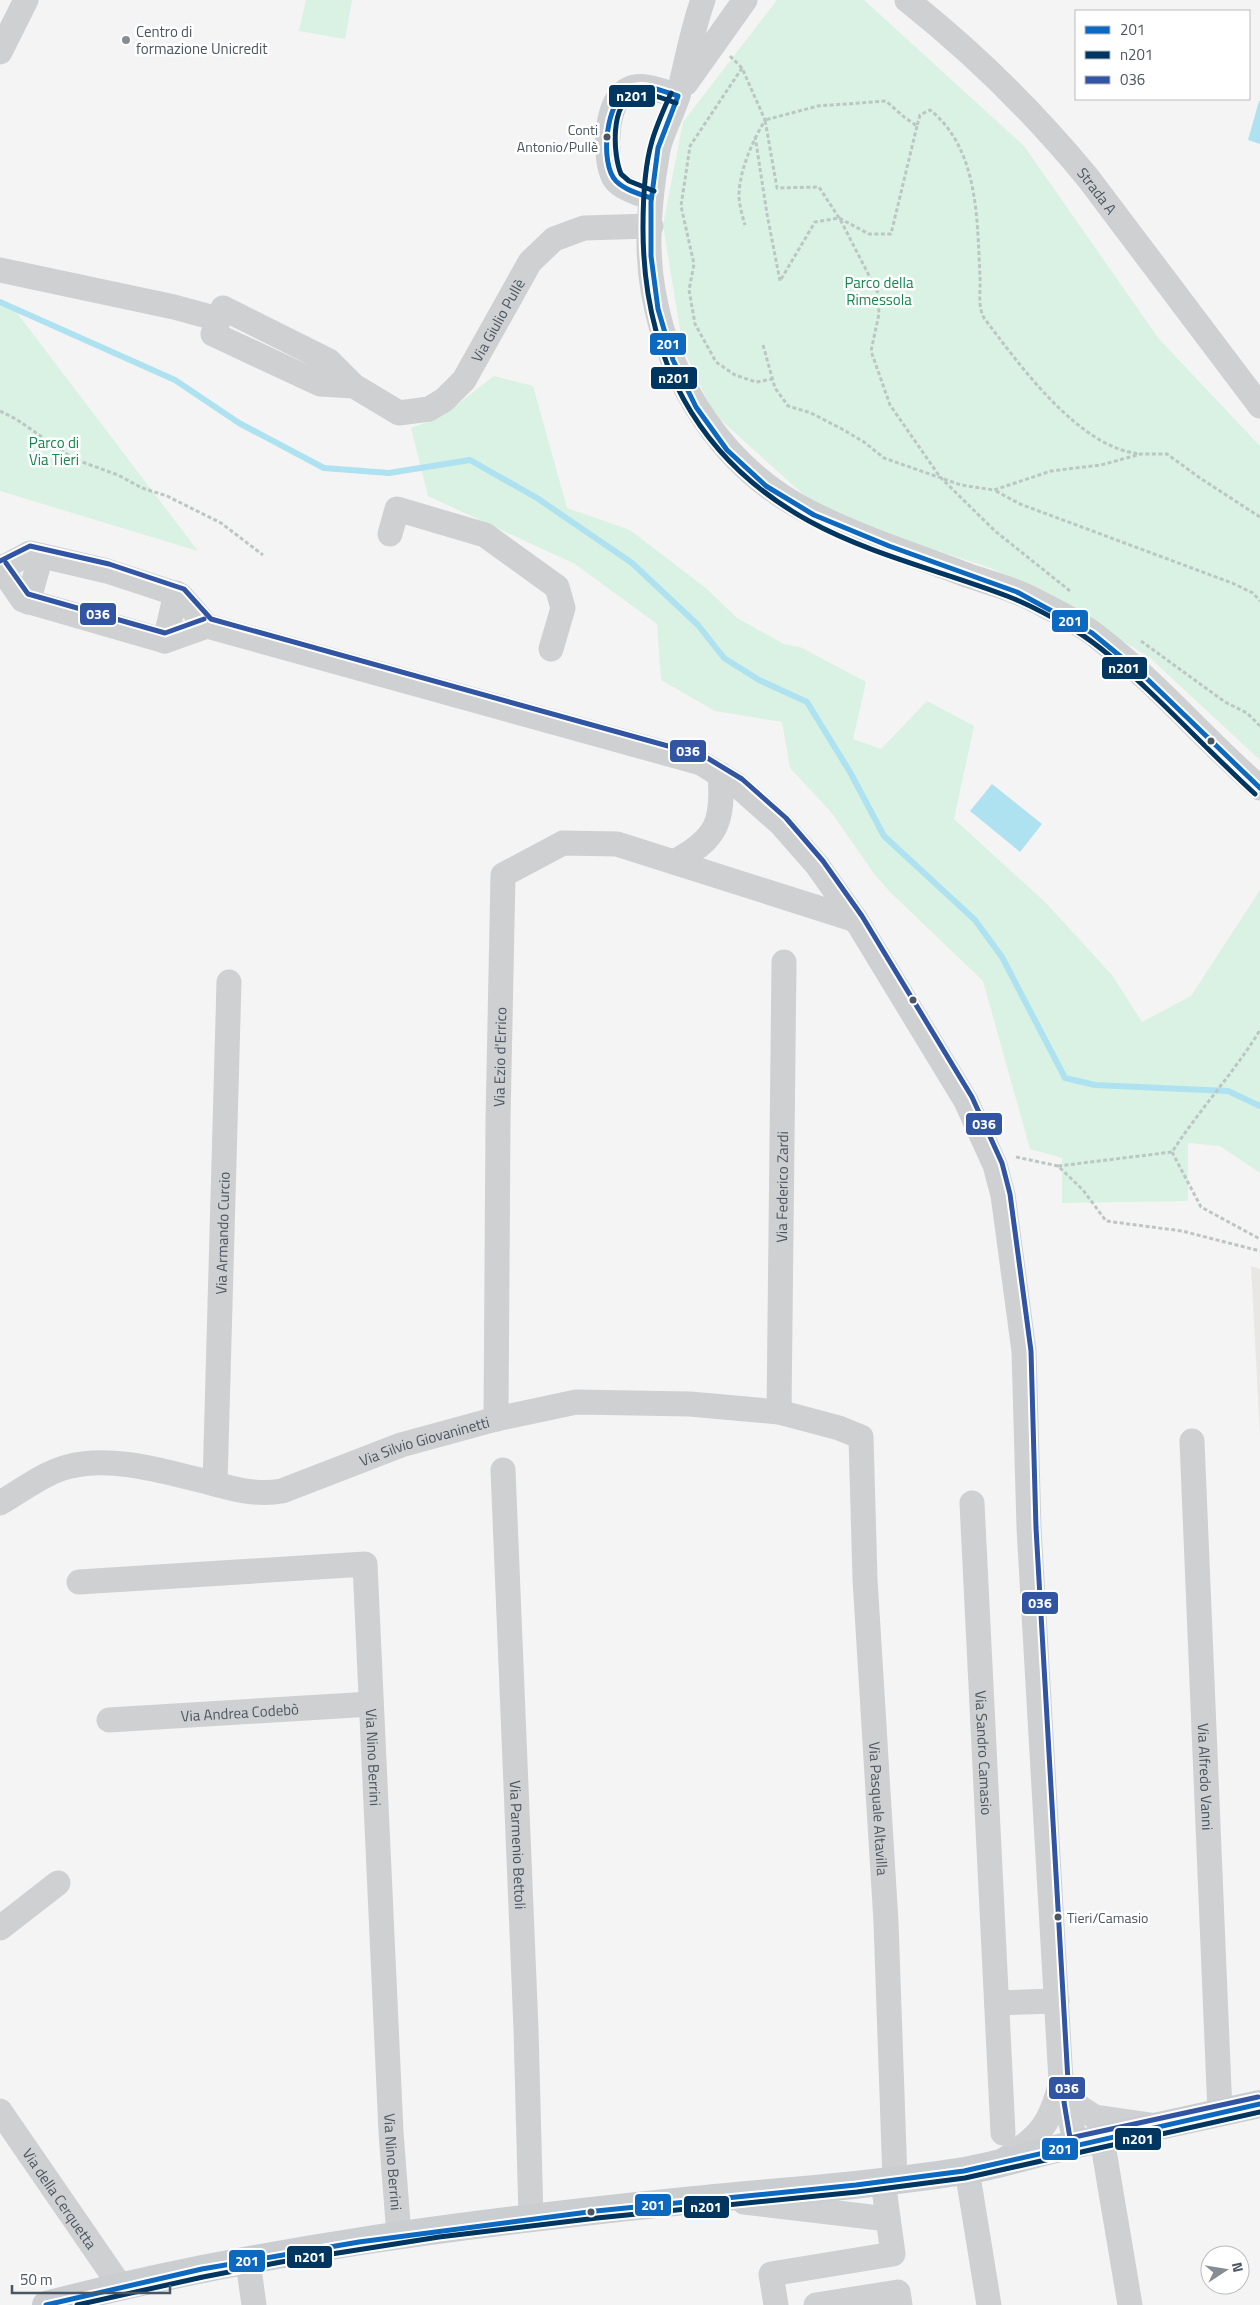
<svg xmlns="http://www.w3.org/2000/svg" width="1260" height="2305" font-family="'Titillium Web',sans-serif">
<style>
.commercial{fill:#e8e7e3}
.green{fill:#d9f2e3}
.water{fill:#aee2f0}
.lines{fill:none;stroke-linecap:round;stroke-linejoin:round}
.stream{stroke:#aee2f0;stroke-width:6}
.path{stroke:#bcc7c4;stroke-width:3;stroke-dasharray:4 2.5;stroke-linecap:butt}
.minor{stroke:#ced0d2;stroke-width:25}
.major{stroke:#caced1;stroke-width:28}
.bus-1-casing{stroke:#fff;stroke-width:9}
.bus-2-casing{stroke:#fff;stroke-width:9}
.bus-3-casing{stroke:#fff;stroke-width:9}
.bus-1{stroke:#0c69bf;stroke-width:5}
.bus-2{stroke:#00365f;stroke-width:5}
.bus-3{stroke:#3155a3;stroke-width:5}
.poi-dot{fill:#868d94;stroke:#fff;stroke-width:2}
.bus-dot{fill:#4a5661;stroke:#fff;stroke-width:2}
.labels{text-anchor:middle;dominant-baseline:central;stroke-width:5;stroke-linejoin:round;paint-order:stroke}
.bus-label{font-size:14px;fill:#4a5661;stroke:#fff;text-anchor:end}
.poi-label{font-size:15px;fill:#4a5661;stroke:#fff;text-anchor:start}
.street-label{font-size:15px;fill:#4a5661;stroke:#fff}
.park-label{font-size:15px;fill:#17864f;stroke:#fff}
.line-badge{stroke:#fff;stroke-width:2}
.badge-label{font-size:14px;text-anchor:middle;font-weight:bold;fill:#fff}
</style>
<rect width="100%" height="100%" fill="#f4f4f4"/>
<path class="commercial" d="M1251,1266L1260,1269V1435Z"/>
<path class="green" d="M306,0H352L345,39L299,31Z
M777,0H864L1024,146L1159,339L1260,446V760L1149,657L1041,591L988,567L826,515L713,413L683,348L663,225L683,122Z
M0,302L14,309L198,551L0,491Z
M494,376L533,386L567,508L630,530L707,589L737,618L784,644L800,647L866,682L853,739L881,749L927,701L974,726L954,819L1046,903L1112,975L1142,1022L1191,996L1260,890V1173L1220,1146L1188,1143V1201L1062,1203V1158L1030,1149L983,981L890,892L875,875L831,812L790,768L782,722L715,711L661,680L657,624L575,564L428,496L411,428L441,417Z"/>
<path class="water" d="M1259,101H1260V144L1248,140Z
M992,784L1042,824L1020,852L970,811Z"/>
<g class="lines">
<path class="stream" d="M0,302L175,380L239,423L324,468L389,473L470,460L537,498L632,563L698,625L724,658L759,680L807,702L850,772L884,836L975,920L1002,957L1065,1078L1095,1085L1228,1091L1260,1106"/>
<path class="path" d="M730,56L742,68L765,120C753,141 740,168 739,194C739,204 742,215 745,225
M742,68L690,146L681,206L694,264L689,290L695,324L716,362L735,375L756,382L773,379
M755,136L767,214L780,281L815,222L839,218L869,234H891L917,126
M763,345L775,388L788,406L811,413L842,429L864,442L884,458L961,485L994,490
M0,411L16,419L74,459L118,475L142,488L167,496L221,523L263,555
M1260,517L1200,478L1167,454H1141L1101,465L1051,471L994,490L1020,504L1232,583L1253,593L1260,601
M1070,591L995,531L940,477L890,405L871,351L879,314L878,293L841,221L819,187L777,188L765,120L818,106L886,101L904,117L917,126L920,115L930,110C979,149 977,220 980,277C981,291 977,304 984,318C1019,364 1079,449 1141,454
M1141,641L1225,702L1247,713L1260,726
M1172,1152L1201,1207L1260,1239
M1016,1157L1058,1166L1083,1190L1106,1221L1182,1231L1260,1251
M1058,1166L1172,1152C1199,1110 1234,1073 1260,1030"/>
<g class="minor">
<path d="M703,0C692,30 687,61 679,92C674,112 662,130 658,150C650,194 645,245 653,290C669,385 725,471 813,514C863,539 917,556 969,576C990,583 1013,589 1032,599C1055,611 1081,623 1100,639C1158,684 1205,740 1260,788"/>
<path id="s1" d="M907,0C975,54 1033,111 1088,178L1260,406"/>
<path d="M0,52L26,0"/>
<path d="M686,83L745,0"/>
<path d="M651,198C640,194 620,188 614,178C603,158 605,98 629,89C643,82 664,92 678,96"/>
<path d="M0,270L174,307L218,319"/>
<path id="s2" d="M354,386L320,384L213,334L223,308L329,361L354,386L399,413L429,409L444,400L464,380L530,262L554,239L584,228L651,226"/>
<path d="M390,534L397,509L485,535L557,587L563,608L551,649"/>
<path d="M0,567L23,600L165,641L207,626"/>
<path d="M2,568L30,553L107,571L180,595L207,626L701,763L737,785L781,824L817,865L856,920L966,1101L995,1165L1003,1195L1024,1351L1029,1528L1061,2081L1076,2144"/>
<path d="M28,602L41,556"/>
<path d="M165,641L176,593"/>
<path d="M674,862C717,839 724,822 720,774"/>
<path id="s3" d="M779,1412L784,962"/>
<path id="s4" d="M496,1419L498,1120L503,875L563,843L617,844L856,920"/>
<path id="s5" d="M1192,1441L1220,2113"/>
<path id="s6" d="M503,1470L526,2029L531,2218"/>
<path id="s7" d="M215,1484L229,982"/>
<path id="s8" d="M0,1503C21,1491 44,1473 67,1467C111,1455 162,1471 204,1481C230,1488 255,1496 282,1491L401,1445L496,1419L576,1402L690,1404L779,1412L839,1428L861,1437L865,1579L886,1922L895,2180"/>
<path id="s9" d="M972,1503L1003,2133"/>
<path id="s10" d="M79,1582L365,1564L391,2132L399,2236"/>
<path id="s11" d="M109,1720L371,1704"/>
<path d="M0,1928L58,1883"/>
<path d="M997,2003L1057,2001"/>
<path d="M1065,2087L1079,2107L1095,2117L1151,2125"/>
<path id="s12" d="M0,2111L121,2287"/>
<path d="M1102,2139L1130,2305"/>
<path d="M1004,2160C1040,2136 1051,2124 1061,2081"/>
<path d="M967,2170L989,2305"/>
<path d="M744,2202L888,2219"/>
<path d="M248,2262L254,2305"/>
<path d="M776,2305L771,2274L893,2254L883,2181"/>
<path d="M816,2305L898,2292L900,2305"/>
</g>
<path class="major" d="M46,2305C252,2251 464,2224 675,2202C771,2192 868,2186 964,2171C1001,2165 1036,2153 1072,2145C1135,2131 1198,2118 1260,2104"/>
<defs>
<path id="bus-1" d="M678,96L658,148L651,202V256L658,309L673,360L696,407L727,450L766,486L814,515L889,546L1017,592L1092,633L1142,674L1260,788
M651,198C639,194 625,190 616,181C599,163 606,100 629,89C644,82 664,92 678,96
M46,2305L202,2269L359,2242L596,2211L856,2185L964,2171L1260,2104"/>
<path id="bus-2" d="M671,93C664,109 657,124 652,141C644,168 643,200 643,228C643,356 696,459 809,521C871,555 942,571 1007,596C1031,605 1054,618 1076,631C1102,647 1125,668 1148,690C1184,724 1218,760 1255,794
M654,191L629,181L621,174C613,155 610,104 634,95C647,91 664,99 676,103
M77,2305L203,2277L281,2262L439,2237L597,2218L857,2192L965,2178L1260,2112"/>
<path id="bus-3" d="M0,561L30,546L109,564L184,589L211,619L704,756L742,779L786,818L823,861L862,916L972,1097L1002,1163L1010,1194L1031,1351L1036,1528L1068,2081L1064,2102L1070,2138L1258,2097
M6,563L28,594L165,633L204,619"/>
</defs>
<use href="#bus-1" class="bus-1-casing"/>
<use href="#bus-2" class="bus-2-casing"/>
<use href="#bus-3" class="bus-3-casing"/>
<use href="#bus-1" class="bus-1"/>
<use href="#bus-2" class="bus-2"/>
<use href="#bus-3" class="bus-3"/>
</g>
<circle class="poi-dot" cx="126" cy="40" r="5"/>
<g class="bus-dot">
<circle cx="607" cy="137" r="4.5"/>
<circle cx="1211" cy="741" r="4.5"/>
<circle cx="913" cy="1000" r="4.5"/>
<circle cx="1058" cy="1917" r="4.5"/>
<circle cx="591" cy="2212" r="4.5"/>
</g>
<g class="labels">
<g class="bus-label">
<text x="598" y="129">Conti<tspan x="598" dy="17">Antonio/Pullè</tspan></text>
<text x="1067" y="1917" text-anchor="start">Tieri/Camasio</text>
</g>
<g class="poi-label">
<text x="136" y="31">Centro di<tspan x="136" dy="17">formazione Unicredit</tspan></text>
</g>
<g class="street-label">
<text stroke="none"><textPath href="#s1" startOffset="270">Strada A</textPath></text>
<text stroke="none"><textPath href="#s2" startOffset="531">Via Giulio Pullè</textPath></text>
<text stroke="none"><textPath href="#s4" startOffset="362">Via Ezio d'Errico</textPath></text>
<text stroke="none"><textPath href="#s3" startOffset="225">Via Federico Zardi</textPath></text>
<text stroke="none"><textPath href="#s7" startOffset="251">Via Armando Curcio</textPath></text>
<text stroke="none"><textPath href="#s8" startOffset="446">Via Silvio Giovaninetti</textPath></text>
<text stroke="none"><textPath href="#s11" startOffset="131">Via Andrea Codebò</textPath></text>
<text stroke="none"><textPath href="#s9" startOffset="250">Via Sandro Camasio</textPath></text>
<text stroke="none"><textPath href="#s10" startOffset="480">Via Nino Berrini</textPath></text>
<text stroke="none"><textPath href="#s5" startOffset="336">Via Alfredo Vanni</textPath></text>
<text stroke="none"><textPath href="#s8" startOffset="1264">Via Pasquale Altavilla</textPath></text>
<text stroke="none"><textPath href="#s6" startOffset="375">Via Parmenio Bettoli</textPath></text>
<text stroke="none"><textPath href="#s10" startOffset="885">Via Nino Berrini</textPath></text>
<text stroke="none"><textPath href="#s12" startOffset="106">Via della Cerquetta</textPath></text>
</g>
<g class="park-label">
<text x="879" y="282">Parco della<tspan x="879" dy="17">Rimessola</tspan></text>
<text x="54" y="442">Parco di<tspan x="54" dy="17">Via Tieri</tspan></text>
</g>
</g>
<g class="line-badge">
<rect x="608" y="84" width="48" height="24" rx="5" fill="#00365f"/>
<rect x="649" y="332" width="38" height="24" rx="5" fill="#0c69bf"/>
<rect x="650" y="366" width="48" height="24" rx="5" fill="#00365f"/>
<rect x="79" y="602" width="38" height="24" rx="5" fill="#3155a3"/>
<rect x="1051" y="609" width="38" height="24" rx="5" fill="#0c69bf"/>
<rect x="1101" y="656" width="47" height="24" rx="5" fill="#00365f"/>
<rect x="669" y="739" width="38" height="24" rx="5" fill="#3155a3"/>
<rect x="965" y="1112" width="38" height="24" rx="5" fill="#3155a3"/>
<rect x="1021" y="1591" width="38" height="24" rx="5" fill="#3155a3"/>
<rect x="1048" y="2076" width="38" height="24" rx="5" fill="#3155a3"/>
<rect x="1114" y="2127" width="48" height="24" rx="5" fill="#00365f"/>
<rect x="1041" y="2137" width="38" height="24" rx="5" fill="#0c69bf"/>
<rect x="634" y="2193" width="38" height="24" rx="5" fill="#0c69bf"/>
<rect x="683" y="2195" width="47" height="24" rx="5" fill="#00365f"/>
<rect x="286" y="2245" width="47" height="24" rx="5" fill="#00365f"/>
<rect x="228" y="2249" width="38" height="24" rx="5" fill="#0c69bf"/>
</g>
<g class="badge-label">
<text x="632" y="101">n201</text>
<text x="668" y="349">201</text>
<text x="674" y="383">n201</text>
<text x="98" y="619">036</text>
<text x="1070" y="626">201</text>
<text x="1124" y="673">n201</text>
<text x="688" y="756">036</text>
<text x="984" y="1129">036</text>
<text x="1040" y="1608">036</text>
<text x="1067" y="2093">036</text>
<text x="1138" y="2144">n201</text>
<text x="1060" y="2154">201</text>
<text x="653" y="2210">201</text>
<text x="706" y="2212">n201</text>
<text x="310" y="2262">n201</text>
<text x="247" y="2266">201</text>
</g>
<rect x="1075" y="10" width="175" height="90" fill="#ffffff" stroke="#b7bbc0"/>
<rect x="1085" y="26" width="25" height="8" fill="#0c69bf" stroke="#b7bbc0"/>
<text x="1120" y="35" font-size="15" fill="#4a5661">201</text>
<rect x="1085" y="51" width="25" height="8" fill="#00365f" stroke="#b7bbc0"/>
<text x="1120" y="60" font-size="15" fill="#4a5661">n201</text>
<rect x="1085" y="76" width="25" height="8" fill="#3155a3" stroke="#b7bbc0"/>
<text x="1120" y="85" font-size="15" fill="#4a5661">036</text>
<g transform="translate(1225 2270) rotate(78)"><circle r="24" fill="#ffffff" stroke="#b7bbc0"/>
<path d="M0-4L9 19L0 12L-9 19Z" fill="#868d94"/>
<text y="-8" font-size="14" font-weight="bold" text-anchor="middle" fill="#4a5661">N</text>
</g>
<path d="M12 2285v8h158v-8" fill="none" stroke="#4a5661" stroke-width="2.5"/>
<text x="20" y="2285" font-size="15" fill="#4a5661" stroke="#ffffff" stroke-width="4" paint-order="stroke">50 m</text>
</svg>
